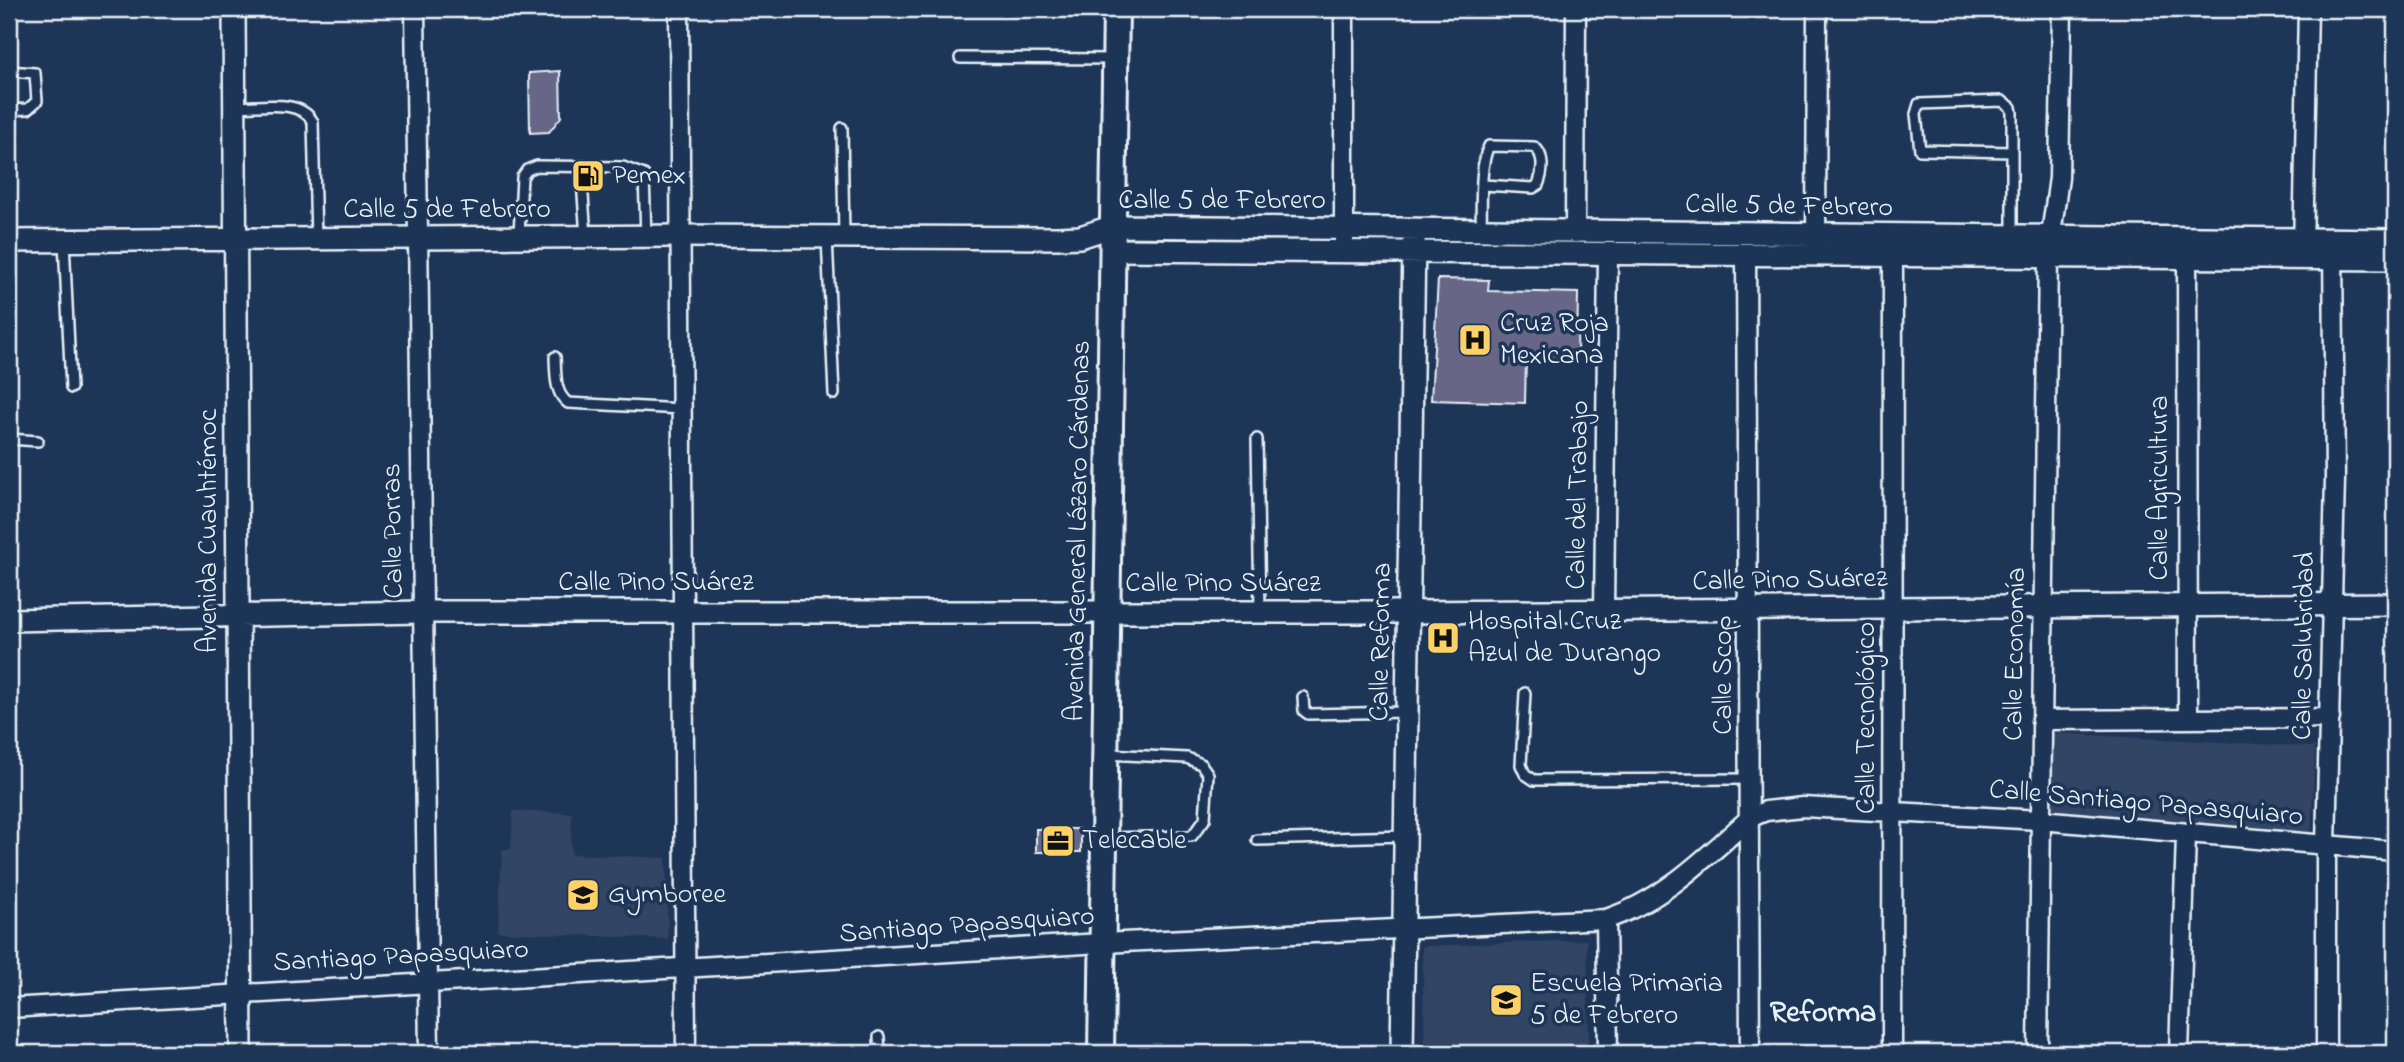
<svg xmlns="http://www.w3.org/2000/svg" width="2404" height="1062" font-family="'Indie Flower',sans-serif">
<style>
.built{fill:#334465}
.building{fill:#676687;stroke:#e8f1f8;stroke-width:2}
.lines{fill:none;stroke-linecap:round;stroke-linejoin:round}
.service-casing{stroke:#e8f1f8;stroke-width:14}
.minor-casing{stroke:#e8f1f8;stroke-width:23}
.tertiary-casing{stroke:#e8f1f8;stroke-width:26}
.secondary-casing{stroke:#e8f1f8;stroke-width:30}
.service{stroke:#1d3557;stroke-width:9}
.minor{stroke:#1d3557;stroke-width:18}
.tertiary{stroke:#1d3557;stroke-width:21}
.secondary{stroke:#1d3557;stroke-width:24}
.labels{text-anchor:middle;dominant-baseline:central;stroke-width:7;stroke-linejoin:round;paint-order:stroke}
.poi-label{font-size:28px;fill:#e8f1f8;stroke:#1d3557;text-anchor:start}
.street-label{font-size:28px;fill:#e8f1f8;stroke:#1d3557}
.neighbourhood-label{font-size:30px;font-weight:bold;fill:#e8f1f8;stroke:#1d3557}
</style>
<rect width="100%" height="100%" fill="#1d3557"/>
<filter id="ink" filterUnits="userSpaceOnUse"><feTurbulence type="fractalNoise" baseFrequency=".0143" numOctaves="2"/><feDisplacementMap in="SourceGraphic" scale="14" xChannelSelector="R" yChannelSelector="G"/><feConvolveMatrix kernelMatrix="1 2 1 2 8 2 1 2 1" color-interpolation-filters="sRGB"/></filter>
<g filter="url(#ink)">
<path class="built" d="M2050,733L2315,747L2311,840L2052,816Z
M513,811L572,813L571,854L666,858L668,939L498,932L502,849H511Z
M1587,940L1589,1053H1425L1422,946Z"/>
<path class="building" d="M560,71L561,117L549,132L530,133L529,73Z
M1438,279L1489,280L1488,291L1578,293L1577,358L1526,357L1525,403L1431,400Z
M1036,829H1081V852H1036Z"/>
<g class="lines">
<defs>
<path id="service" d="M960,58L1112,59
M9,71L35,73L37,101L28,109L9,110
M235,107C260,107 300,98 313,122L316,239
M842,128L844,235
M581,167L586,237
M1481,230C1482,208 1479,165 1489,146L1534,147C1545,154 1543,173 1538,185L1533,188L1483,185
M519,235L522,177L527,170L537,166L623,167L644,175L646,236
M2012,235V113L2011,107L2002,101L1919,104L1916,114L1920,150L2012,152
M827,237L834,394
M64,241L71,388
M555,357C556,373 554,393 568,403L682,409
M9,439L38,441
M1257,439L1260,612
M1525,693L1521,765L1525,774L1534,780L1749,779
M1303,697L1304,711L1308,714L1407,712
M1106,838L1192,836L1205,819L1208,774L1201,764L1187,758L1106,754
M1257,840L1406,836
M879,1037L880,1053"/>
<path id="minor" d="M415,9L429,1053
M679,9L686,1053
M1575,233L1576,9
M1816,247L1817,9
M2303,250L2308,9
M1344,252V9
M1746,255L1750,1053
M2187,257L2188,719
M1604,611L1608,254
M2041,720L2330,718
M1606,919L1608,1053
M9,1008L1102,943L1606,919C1663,901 1707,856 1751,817L1766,811L1803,807L2040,820L2395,851
M1892,1053L1893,256
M2038,1053L2048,256L2059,178L2062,9
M2179,1053L2186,835
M2326,1053V845L2335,479L2333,246"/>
<path id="tertiary" d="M234,9L241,1053
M9,241L681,236L1058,238L1080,237L1114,226L2395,240
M1114,250L2395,259
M9,620L421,612H1410L2395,604
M1402,1053L1414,239"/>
<path id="secondary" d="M1101,1053L1116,9"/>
</defs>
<use href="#service" class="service-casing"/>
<use href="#minor" class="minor-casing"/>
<use href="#tertiary" class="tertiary-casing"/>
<use href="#secondary" class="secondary-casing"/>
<use href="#service" class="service"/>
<use href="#minor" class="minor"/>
<use href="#tertiary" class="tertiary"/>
<use href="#secondary" class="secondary"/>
</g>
</g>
<defs>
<symbol id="fuel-square" viewBox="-11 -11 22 22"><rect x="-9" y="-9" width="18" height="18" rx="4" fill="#ffd166" stroke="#1d3557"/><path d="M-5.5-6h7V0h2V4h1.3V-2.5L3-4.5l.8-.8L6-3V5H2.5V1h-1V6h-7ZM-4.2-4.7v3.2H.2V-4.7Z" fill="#111"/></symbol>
<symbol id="hospital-square" viewBox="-11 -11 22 22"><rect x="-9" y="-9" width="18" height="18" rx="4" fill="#ffd166" stroke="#1d3557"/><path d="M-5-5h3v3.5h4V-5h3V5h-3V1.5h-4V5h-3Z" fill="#111"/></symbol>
<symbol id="office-square" viewBox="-11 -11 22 22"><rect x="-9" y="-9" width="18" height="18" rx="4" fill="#ffd166" stroke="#1d3557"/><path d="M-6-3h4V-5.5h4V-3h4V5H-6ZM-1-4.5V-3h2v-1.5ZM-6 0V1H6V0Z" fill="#111"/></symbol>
<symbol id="school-square" viewBox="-11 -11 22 22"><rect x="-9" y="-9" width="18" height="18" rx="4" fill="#ffd166" stroke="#1d3557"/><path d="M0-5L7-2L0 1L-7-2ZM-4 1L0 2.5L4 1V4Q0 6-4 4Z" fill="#111"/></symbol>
</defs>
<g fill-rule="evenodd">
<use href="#fuel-square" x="569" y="157" width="38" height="38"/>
<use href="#hospital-square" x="1456" y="321" width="38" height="38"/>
<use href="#hospital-square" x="1424" y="619" width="38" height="38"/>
<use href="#office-square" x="1039" y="822" width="38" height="38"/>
<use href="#school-square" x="564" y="876" width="38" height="38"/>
<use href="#school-square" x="1487" y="981" width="38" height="38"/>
</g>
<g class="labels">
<g class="poi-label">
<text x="612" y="176">Pemex</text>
<text x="1500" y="324">Cruz Roja<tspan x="1500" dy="32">Mexicana</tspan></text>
<text x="1468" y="622">Hospital Cruz<tspan x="1468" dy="32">Azul de Durango</tspan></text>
<text x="1082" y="841">Telecable</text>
<text x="608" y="895">Gymboree</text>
<text x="1530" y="984">Escuela Primaria<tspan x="1530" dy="32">5 de Febrero</tspan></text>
</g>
<g class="street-label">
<text x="1222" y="201">Calle 5 de Febrero</text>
<text transform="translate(1789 207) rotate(1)">Calle 5 de Febrero</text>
<text x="447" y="210">Calle 5 de Febrero</text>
<text transform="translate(2160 488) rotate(-90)">Calle Agricultura</text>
<text transform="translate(1579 495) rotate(-89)">Calle del Trabajo</text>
<text transform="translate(209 531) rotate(-90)">Avenida Cuauhtémoc</text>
<text transform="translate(394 531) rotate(-91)">Calle Porras</text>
<text transform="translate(1079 531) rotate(-89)">Avenida General Lázaro Cárdenas</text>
<text transform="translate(1790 581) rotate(-1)">Calle Pino Suárez</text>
<text x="656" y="583">Calle Pino Suárez</text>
<text x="1223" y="584">Calle Pino Suárez</text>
<text transform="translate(1382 642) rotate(-89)">Calle Reforma</text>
<text transform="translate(2305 646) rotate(-89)">Calle Salubridad</text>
<text transform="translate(2016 654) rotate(-89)">Calle Economía</text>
<text transform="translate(1724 675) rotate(-90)">Calle Scop</text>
<text transform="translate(1867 718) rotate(-90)">Calle Tecnológico</text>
<text transform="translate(2146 804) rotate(5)">Calle Santiago Papasquiaro</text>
<text transform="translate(967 926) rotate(-4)">Santiago Papasquiaro</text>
<text transform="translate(401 957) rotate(-3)">Santiago Papasquiaro</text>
</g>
<g class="neighbourhood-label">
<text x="1823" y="1014">Reforma</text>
</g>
</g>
<rect width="2404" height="1062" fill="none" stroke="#1d3557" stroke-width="35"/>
<rect x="18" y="18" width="2369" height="1027" fill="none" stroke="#e8f1f8" stroke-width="2.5" filter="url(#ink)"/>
</svg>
